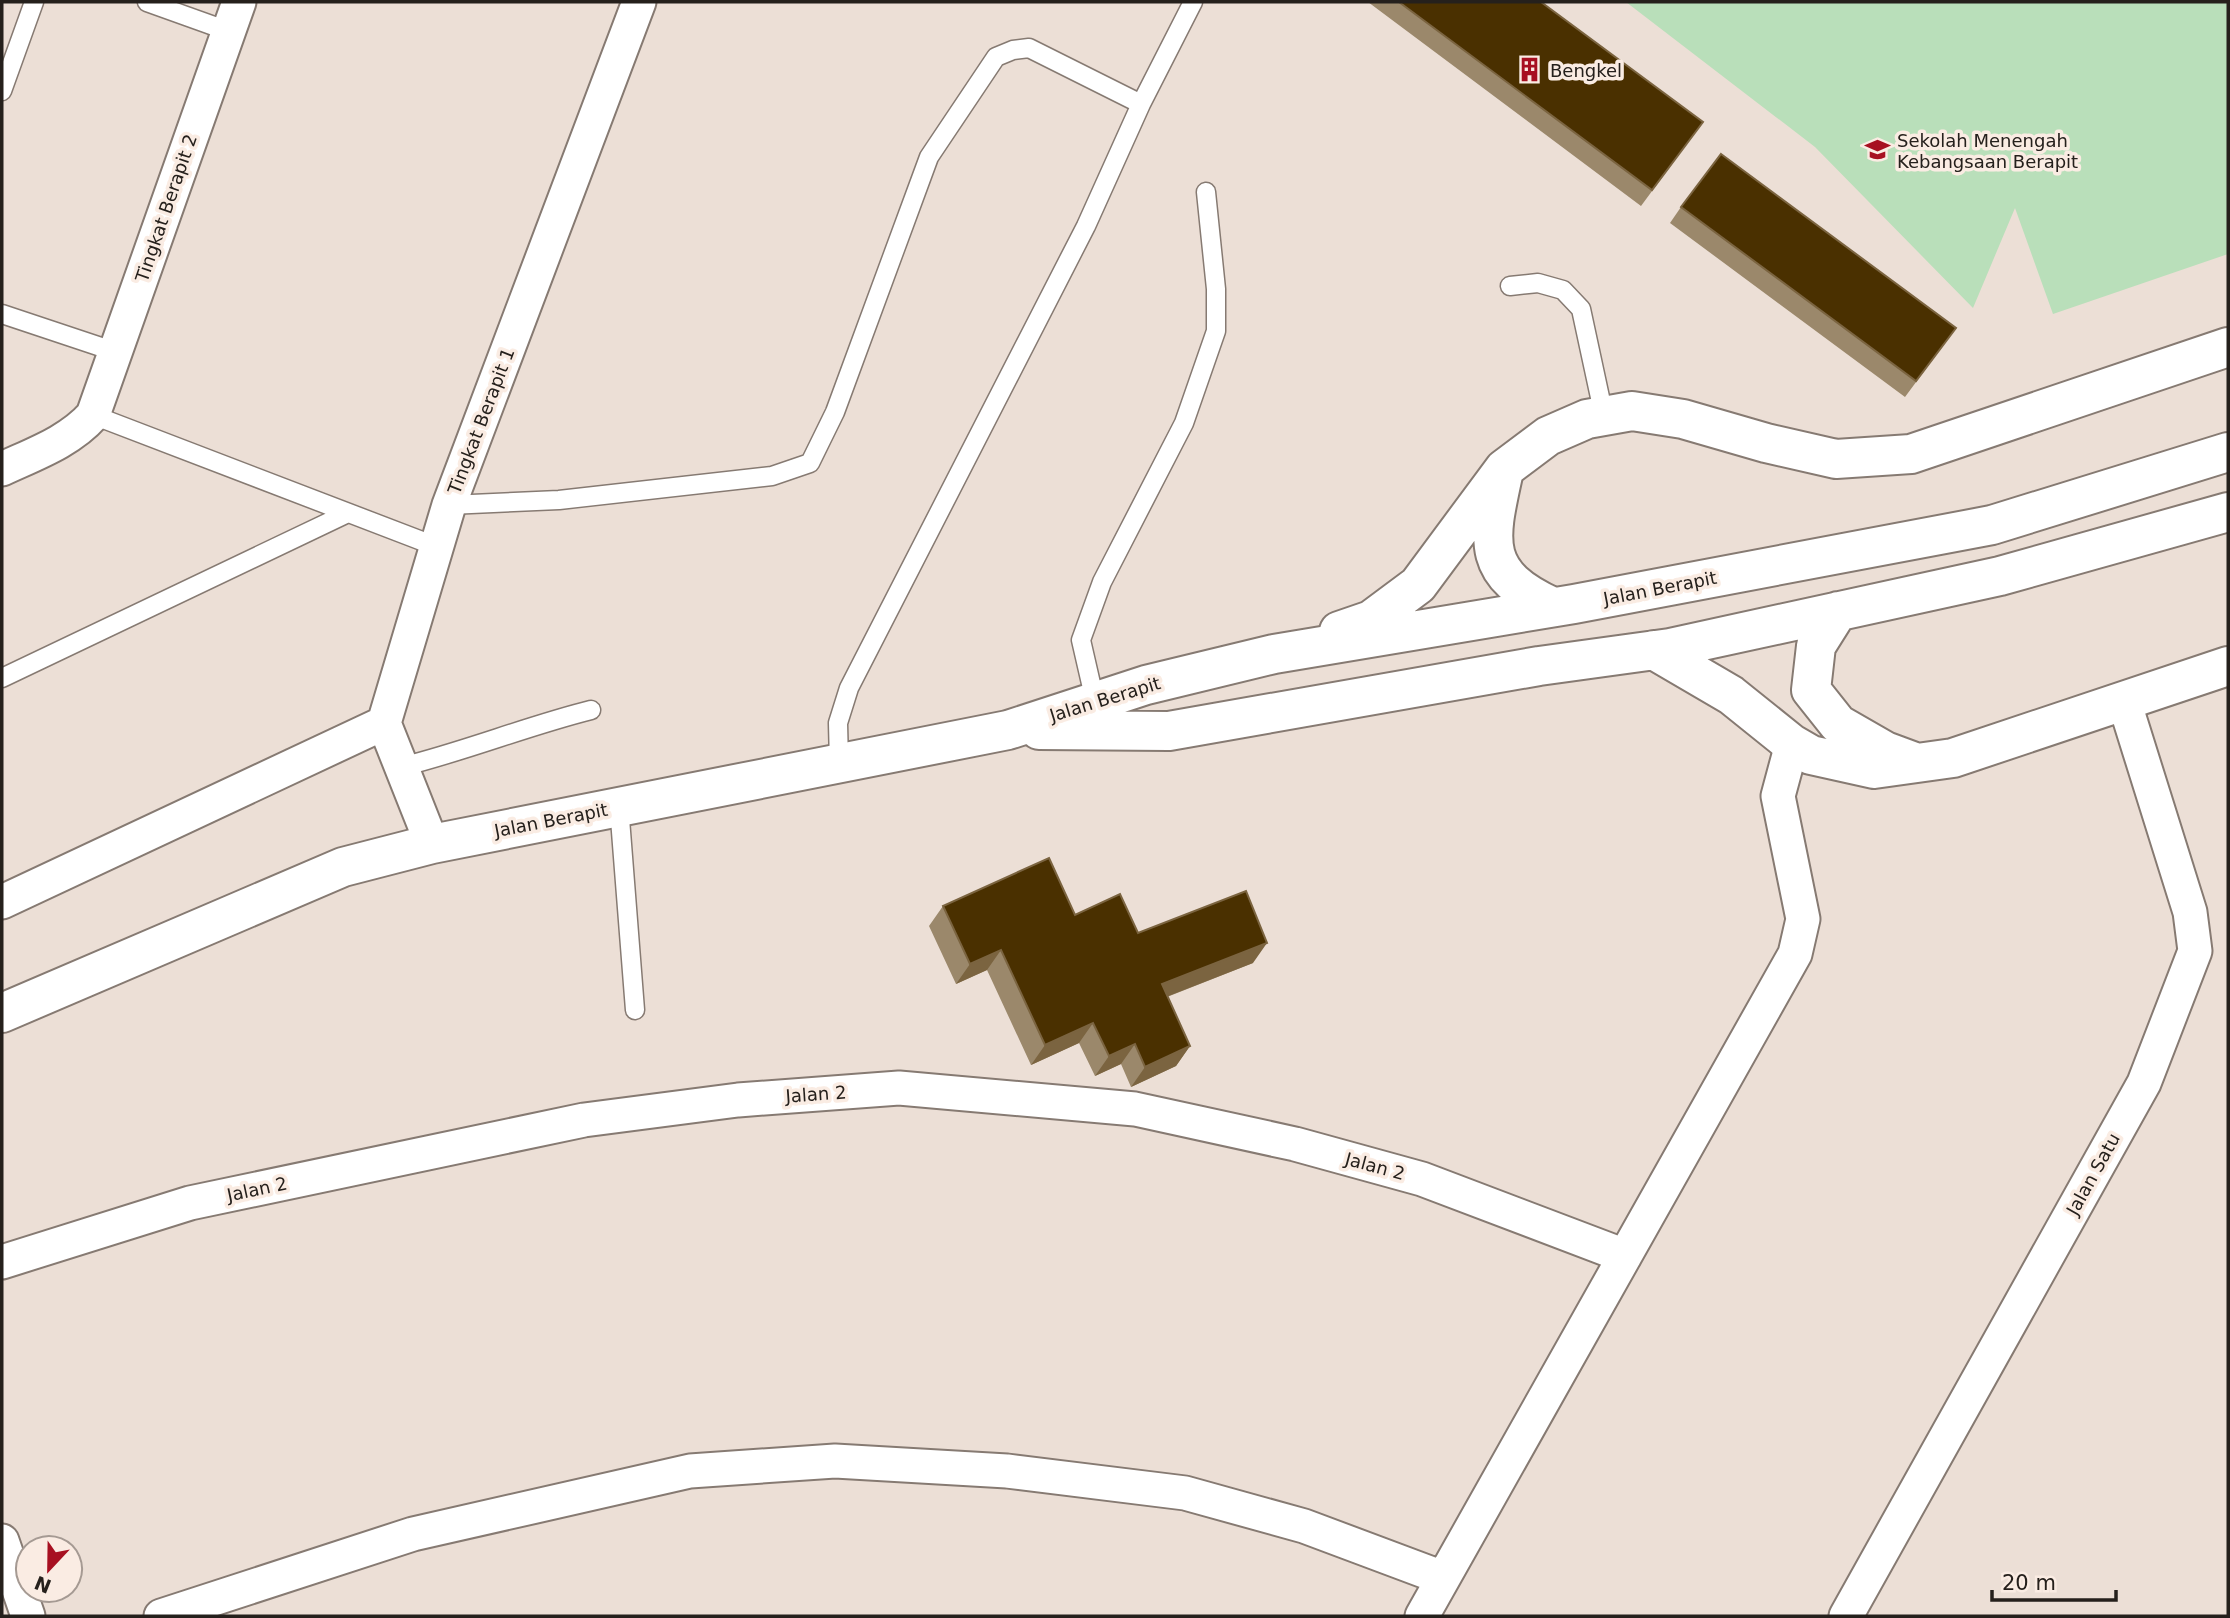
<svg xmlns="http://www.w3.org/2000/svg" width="2230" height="1618" font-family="'DejaVu Sans',sans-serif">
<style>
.green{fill:#b9dfba}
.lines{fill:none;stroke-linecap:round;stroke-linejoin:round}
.service-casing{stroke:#867a72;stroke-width:21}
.minor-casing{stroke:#867a72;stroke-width:37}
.secondary-casing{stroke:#867a72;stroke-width:42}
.service{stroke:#fff;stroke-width:18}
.minor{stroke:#fff;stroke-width:33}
.secondary{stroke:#fff;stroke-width:38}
.wall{fill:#9b886b}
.shaded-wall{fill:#7b6440}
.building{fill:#4a3000;stroke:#7b6440;stroke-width:2}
.labels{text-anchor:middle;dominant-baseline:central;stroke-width:7;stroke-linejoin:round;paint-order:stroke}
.poi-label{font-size:18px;fill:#25201c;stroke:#faece3;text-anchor:start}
.street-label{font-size:18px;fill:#25201c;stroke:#faece3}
</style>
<rect width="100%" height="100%" fill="#ecdfd6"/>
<path class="green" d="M1626,2H2228V254L2053,314L2015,208L1973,308L1815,147Z"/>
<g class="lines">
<defs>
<path id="service" d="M147,2L228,31
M2,91L34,2
M1510,286L1538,283L1563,290L1581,309L1604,416
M2,314L116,352
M93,415L435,546
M449,505L559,500L772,476L810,463L835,412L929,157L996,57L1013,50L1029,48L1141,104L1193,2
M2,678L348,513
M1095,701L1081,640L1102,582L1184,423L1216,331V289L1206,192
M839,763L838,723L849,688L1086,226L1141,104
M401,767C466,751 527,726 591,710
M619,806L635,1010"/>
<path id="minor" d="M2,469C34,454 69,442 93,415L239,2
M432,844L384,723L449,505L639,2
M2,902L384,723
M2,1262L190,1203L584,1120L738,1100L899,1088L1135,1109L1295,1144L1422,1179L1625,1256
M2,1541L28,1616
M161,1616L413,1534L690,1471L835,1461L1007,1471L1185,1493L1304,1526L1443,1578
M1422,1616L1795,954L1803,919L1778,796L1792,744
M1846,1616L2144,1083L2195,951L2190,912L2124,701"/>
<path id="secondary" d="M1503,475C1488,543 1481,574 1553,607
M1838,611L1816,646L1811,690L1838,724L1885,751L1912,761
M1339,631L1371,620L1418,585L1504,469L1548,436L1587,419L1632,411L1683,419L1766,443L1836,459L1911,454L2228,347
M1654,650L1731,695L1792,744L1811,755L1874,769L1953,758L2228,666
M1039,730L1169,731L1539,666L1670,648L2000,576L2228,512
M2,1013L343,867L432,844L1008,730L1146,685L1274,654L1574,604L1992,525L2228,452"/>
</defs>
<use href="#service" class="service-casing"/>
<use href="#minor" class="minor-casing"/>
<use href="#secondary" class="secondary-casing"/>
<use href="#service" class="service"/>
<use href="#minor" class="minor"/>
<use href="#secondary" class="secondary"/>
</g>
<path class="wall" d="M1368,2H1541L1703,122L1641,206Z
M1681,207L1945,343L1905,397L1670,223Z
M943,906L1075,915L1138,933L1253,963L1167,997L1190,1046L1176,1066L1131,1087L1121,1064L1095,1076L1079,1043L1031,1065L987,970L956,984L929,926Z"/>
<path class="shaded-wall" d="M1267,943L1253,963L1148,1004L1162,984Z
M1001,950L987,970L956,984L970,964Z
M1093,1023L1079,1043L1031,1065L1045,1045Z
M1135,1044L1121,1064L1095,1076L1109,1056Z
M1190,1046L1176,1066L1131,1087L1145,1067Z"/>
<path class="building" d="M1399,2H1541L1703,122L1652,190Z
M1721,154L1956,328L1916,381L1681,207Z
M1049,858L1075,915L1120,894L1138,933L1246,891L1267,943L1162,984L1190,1046L1145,1067L1135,1044L1109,1056L1093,1023L1045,1045L1001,950L970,964L943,906Z"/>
<defs>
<symbol id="building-bare" viewBox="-9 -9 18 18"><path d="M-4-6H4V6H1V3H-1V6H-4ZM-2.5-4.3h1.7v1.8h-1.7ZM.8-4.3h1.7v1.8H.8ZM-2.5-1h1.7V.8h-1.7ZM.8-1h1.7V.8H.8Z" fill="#a71021" stroke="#faece3" stroke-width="2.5" paint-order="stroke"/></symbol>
<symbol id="school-bare" viewBox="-9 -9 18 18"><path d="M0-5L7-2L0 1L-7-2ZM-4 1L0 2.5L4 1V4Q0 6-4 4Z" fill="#a71021" stroke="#faece3" stroke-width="2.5" paint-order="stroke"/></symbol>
</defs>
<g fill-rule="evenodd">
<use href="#building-bare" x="1512" y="52" width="35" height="35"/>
<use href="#school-bare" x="1860" y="132" width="35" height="35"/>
</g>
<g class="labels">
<g class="poi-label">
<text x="1550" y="70">Bengkel</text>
<text x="1897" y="140">Sekolah Menengah<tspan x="1897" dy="21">Kebangsaan Berapit</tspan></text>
</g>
<g class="street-label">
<text transform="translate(166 208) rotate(-71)">Tingkat Berapit 2</text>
<text transform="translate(481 421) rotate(-69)">Tingkat Berapit 1</text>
<text transform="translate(1660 588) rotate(-11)">Jalan Berapit</text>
<text transform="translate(1105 699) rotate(-17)">Jalan Berapit</text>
<text transform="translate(551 820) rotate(-11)">Jalan Berapit</text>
<text transform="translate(816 1094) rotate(-4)">Jalan 2</text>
<text transform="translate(1375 1166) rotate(15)">Jalan 2</text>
<text transform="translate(2093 1174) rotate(-61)">Jalan Satu</text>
<text transform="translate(257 1189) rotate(-12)">Jalan 2</text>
</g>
</g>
<rect width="2230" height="1618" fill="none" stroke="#25201c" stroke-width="7"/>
<g transform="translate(49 1569) rotate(202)"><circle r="33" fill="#faece3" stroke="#a59a93" stroke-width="2"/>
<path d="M0-5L12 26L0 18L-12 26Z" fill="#a71021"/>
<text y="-10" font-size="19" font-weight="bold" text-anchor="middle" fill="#25201c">N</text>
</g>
<path d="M1992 1590v10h124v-10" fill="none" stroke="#25201c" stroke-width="3.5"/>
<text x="2002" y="1590" font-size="21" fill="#25201c" stroke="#faece3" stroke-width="5" paint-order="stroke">20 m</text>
</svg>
